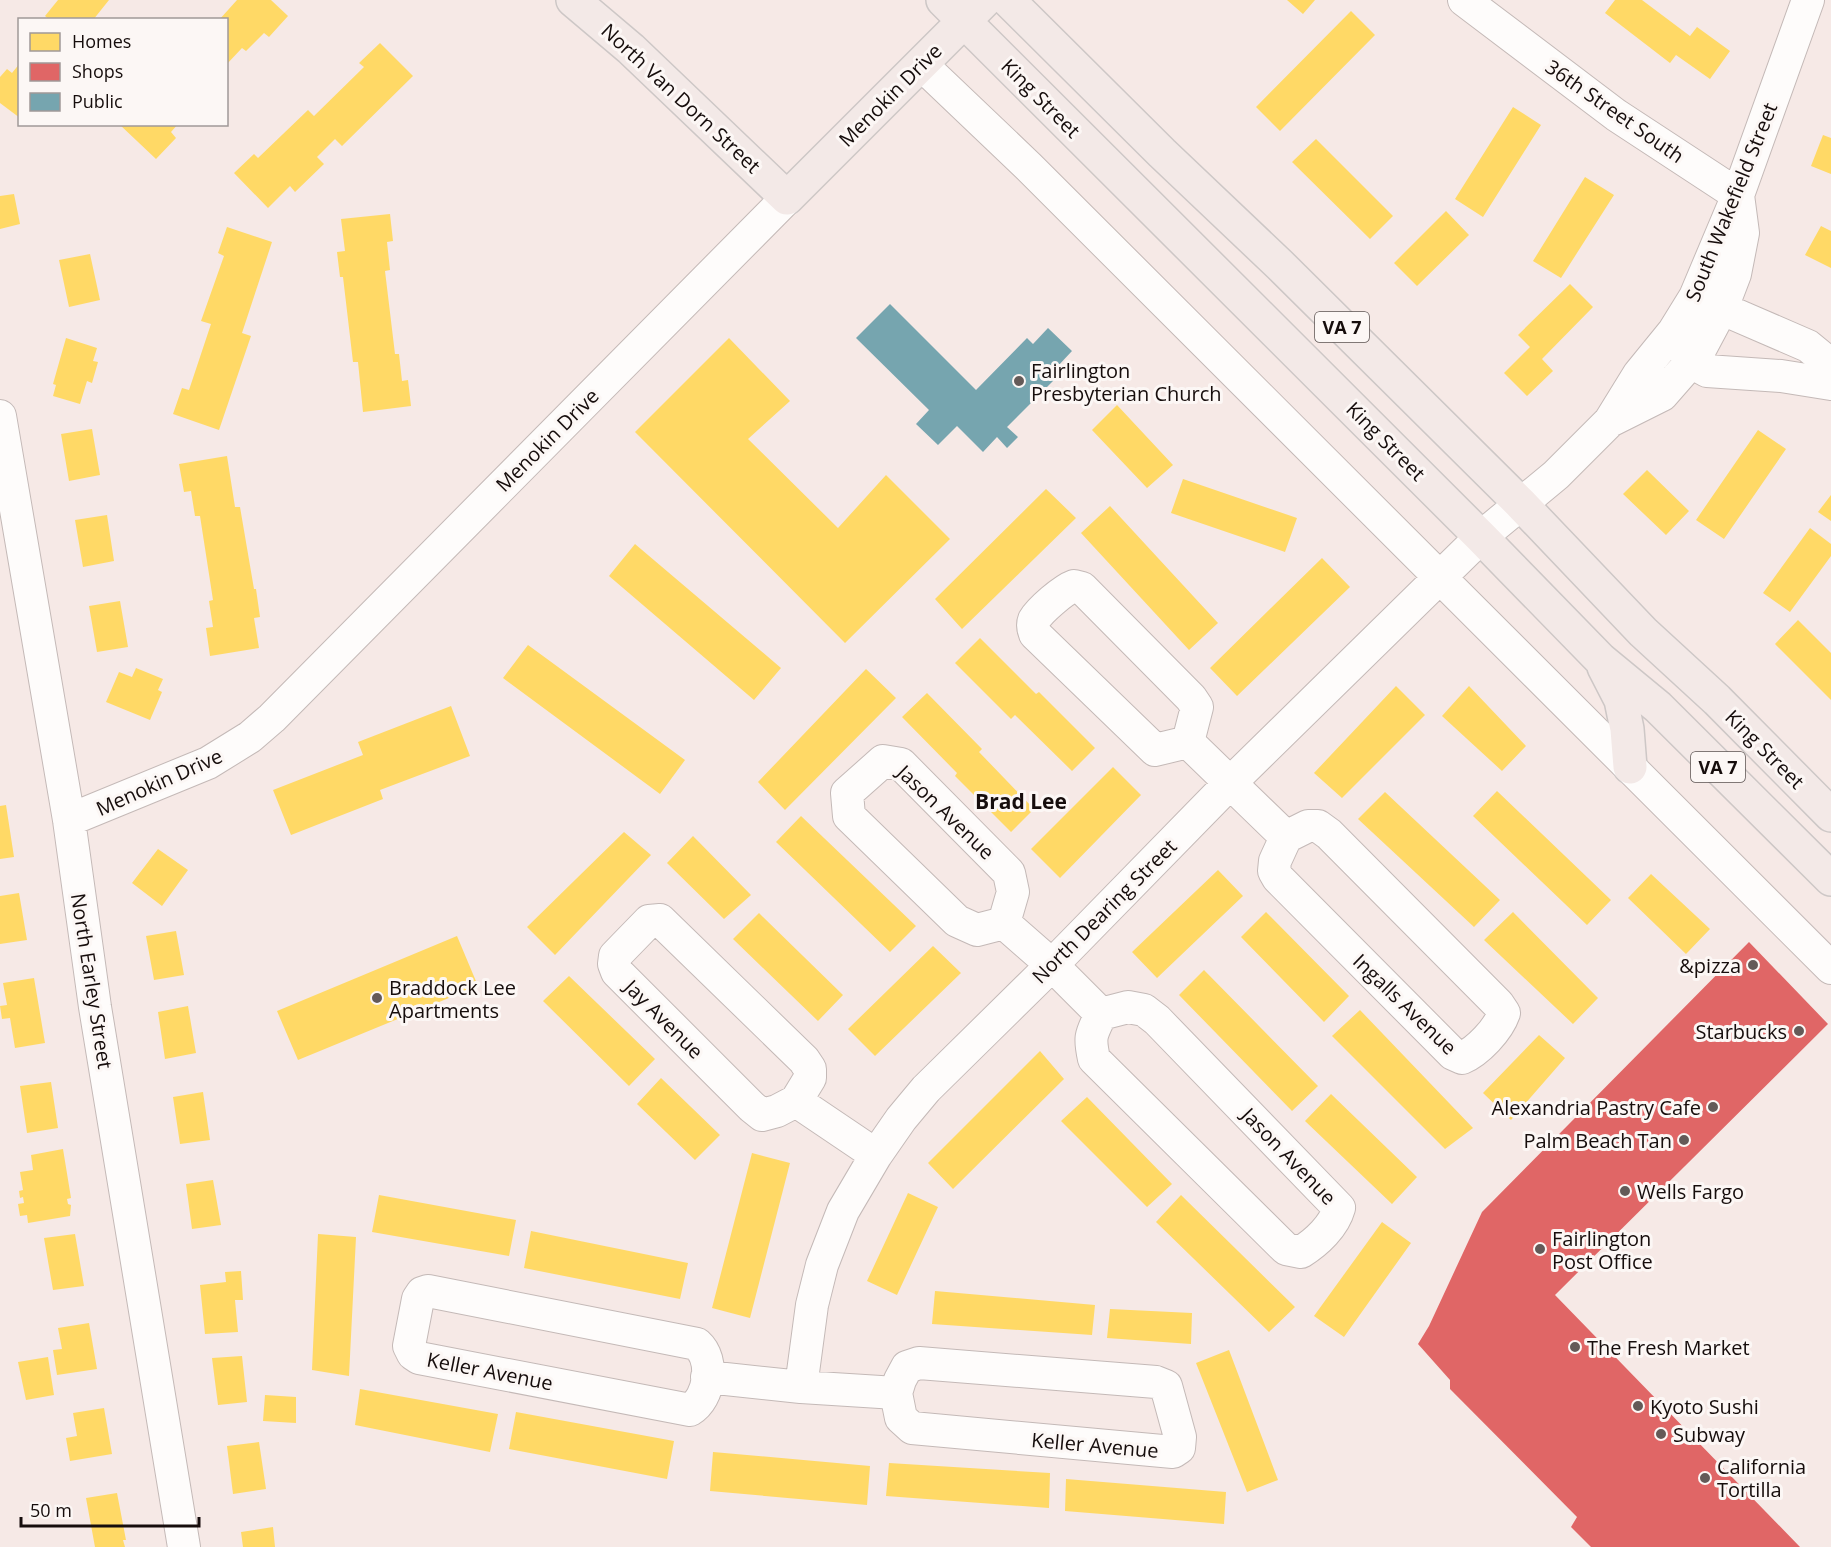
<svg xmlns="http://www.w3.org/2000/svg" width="1831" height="1547" font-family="'Open Sans',sans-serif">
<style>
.homes{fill:#ffd966}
.shops{fill:#e06666}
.public{fill:#76a5af}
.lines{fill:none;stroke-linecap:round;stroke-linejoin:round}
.minor-casing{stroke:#c4b9b7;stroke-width:34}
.major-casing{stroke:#cdc7c6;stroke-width:36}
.minor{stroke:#fefcfb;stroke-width:32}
.major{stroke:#f3e9e7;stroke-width:33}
.poi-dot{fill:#645a58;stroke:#fcf7f5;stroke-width:2}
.labels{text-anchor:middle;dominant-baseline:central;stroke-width:6;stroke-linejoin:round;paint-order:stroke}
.shield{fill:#fcf7f5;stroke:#5b5352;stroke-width:1.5}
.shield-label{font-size:18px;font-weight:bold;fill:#160d0c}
.street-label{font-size:20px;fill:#160d0c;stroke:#fcf7f5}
.poi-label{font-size:20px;fill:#160d0c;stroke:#fcf7f5;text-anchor:start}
.neighbourhood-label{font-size:21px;font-weight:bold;fill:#160d0c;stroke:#fcf7f5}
</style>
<rect width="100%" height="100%" fill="#f6e9e6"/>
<path class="homes" d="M58,0H109L93,20H50L45,16Z
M237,0H271L288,16L269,37L264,33L246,51L242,48L226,65V20H219Z
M1287,0H1315L1303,14Z
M1615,0H1642L1690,36L1697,27L1730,51L1710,79L1676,55L1670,63L1605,13Z
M1351,11L1375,35L1280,131L1256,107Z
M380,43L413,76L342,146L335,139L317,157L324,164L295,192L290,186L268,208L234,173L254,154L258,158L308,110L314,116L364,67L359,63Z
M20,63V118L0,103V77L7,69L12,73Z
M1513,107L1541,125L1483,217L1455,199Z
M119,124H178L171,132L176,138L156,159Z
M1823,135L1831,138V174L1811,166Z
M1316,139L1393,216L1370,239L1292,162Z
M1585,177L1614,195L1561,278L1533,261Z
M14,194L20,224L0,229V196Z
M1446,211L1469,235L1417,286L1394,263Z
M390,214L393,241L387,242L390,270L385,271L395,354H399L402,381L408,380L411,406L363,412L358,362H353L343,277H340L337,252L345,251L341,219Z
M1821,226L1831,231V268L1805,255Z
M227,227L272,242L242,333L251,336L219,430L173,414L182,388L189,390L211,324L201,321L224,256L218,253Z
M90,254L100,300L69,307L59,260Z
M1570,284L1593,307L1542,359L1553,371L1527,396L1504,373L1530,347L1518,335Z
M66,338L97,348L93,361L98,362L92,383L87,381L80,404L53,396L56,385L53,384Z
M729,338L790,401L748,439L838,528L886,475L950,539L845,643L635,432Z
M1117,405L1173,465L1147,488L1092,430Z
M92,429L100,475L69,481L61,434Z
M1758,430L1786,449L1724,539L1696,520Z
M227,456L235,507H240L254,589H256L260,617L254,618L259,648L210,656L206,628L213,627L209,601L213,600L200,516H195L191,491L184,492L179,464Z
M1647,470L1689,511L1666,535L1623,494Z
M1183,479L1297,518L1285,552L1171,513Z
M1046,489L1076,518L962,629L935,599Z
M1831,495V521L1818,512Z
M1110,506L1218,623L1189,650L1081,533Z
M107,515L114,561L83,567L75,520Z
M1810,528L1831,544V556L1790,612L1763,593Z
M635,544L781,668L754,700L609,576Z
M1322,558L1350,587L1237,696L1210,668Z
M120,601L128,647L97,652L89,606Z
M1798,620L1831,653V700L1775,644Z
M980,638L1036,694L1039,692L1095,748L1072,771L1015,715L1011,719L955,663Z
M528,645L685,760L660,794L503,678Z
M136,668L163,679L158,690L162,692L150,720L106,702L119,672L132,677Z
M866,669L896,698L785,810L758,782Z
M1396,686L1425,715L1342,798L1314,773Z
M1469,686L1526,746L1502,771L1442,716Z
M927,693L982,749L979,752L1034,809L1011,832L955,776L957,773L902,717Z
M451,706L470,756L380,790L383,799L291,835L273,790L363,755L358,742Z
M1113,767L1141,795L1060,878L1031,849Z
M1497,791L1611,900L1587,925L1473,816Z
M1385,792L1500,900L1474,927L1358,819Z
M6,805L14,857L0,859V806Z
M801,816L916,926L890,952L776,842Z
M624,832L651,855L555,955L527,927Z
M693,836L751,895L724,919L667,863Z
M158,849L188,870L162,906L132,883Z
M1218,870L1243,896L1157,978L1132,952Z
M1651,874L1710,929L1686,954L1628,898Z
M19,893L27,940L0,944V896Z
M1266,912L1349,996L1324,1022L1241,937Z
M1513,912L1598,998L1573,1024L1484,940Z
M759,913L843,995L818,1021L733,939Z
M176,931L184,975L154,980L146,936Z
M457,936L478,986L298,1060L277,1011Z
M933,946L961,973L875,1056L848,1029Z
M1204,970L1318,1086L1292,1111L1179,995Z
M569,976L655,1059L629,1086L543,1001Z
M34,978L45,1043L15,1048L10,1018L2,1019L0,1006L7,1005L3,983Z
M188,1006L196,1053L165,1059L158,1012Z
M1360,1010L1473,1128L1445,1149L1332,1036Z
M1539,1035L1565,1058L1511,1120L1483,1093Z
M1040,1051L1064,1079L953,1189L928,1163Z
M661,1078L720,1135L695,1160L637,1104Z
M51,1082L58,1128L27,1133L20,1086Z
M203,1092L210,1140L180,1144L173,1097Z
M1331,1094L1417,1177L1392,1204L1305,1121Z
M1087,1097L1172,1184L1147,1207L1061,1121Z
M63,1149L71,1198L67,1199L68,1204L71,1205L70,1216L28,1223L27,1215L20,1216L18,1204L24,1203L23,1197L20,1198L19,1191L23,1190L20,1172L33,1170L31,1155Z
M752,1153L790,1163L750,1318L712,1308Z
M213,1180L221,1225L192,1229L186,1184Z
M908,1193L938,1207L897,1295L867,1281Z
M379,1195L516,1220L509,1256L372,1232Z
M1181,1195L1295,1307L1269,1332L1156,1222Z
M1382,1222L1411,1243L1344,1337L1314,1316Z
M531,1231L688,1263L680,1299L524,1268Z
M75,1234L84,1286L53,1290L44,1238Z
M318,1234L356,1237L349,1376L312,1370Z
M241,1271L243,1300H235L238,1332L205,1334L200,1285L226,1282L225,1272Z
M935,1291L1095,1305L1092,1335L932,1324Z
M1110,1309L1192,1313L1191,1344L1107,1338Z
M89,1323L97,1369L57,1375L53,1350L62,1349L58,1328Z
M1229,1350L1278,1480L1247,1492L1196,1363Z
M242,1356L247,1402L218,1405L212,1358Z
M48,1357L54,1395L26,1400L18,1362Z
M360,1389L498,1414L490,1452L355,1425Z
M265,1395L296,1397V1423L263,1421Z
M104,1408L112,1454L70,1461L66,1438L77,1436L73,1413Z
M516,1412L674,1441L667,1479L509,1449Z
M259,1442L266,1489L233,1494L227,1446Z
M713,1452L870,1466L867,1505L710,1491Z
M889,1463L1050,1473L1049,1508L886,1496Z
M1066,1479L1226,1492L1224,1524L1065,1511Z
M117,1493L126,1540H123L125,1547H95L86,1498Z
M273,1527L275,1547H243L241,1532Z"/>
<path class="shops" d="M1749,942L1828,1024L1555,1295L1800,1547H1591L1571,1527L1577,1517L1450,1389V1380L1418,1344L1429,1326L1482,1212Z"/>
<path class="public" d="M890,304L976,390L1027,338L1033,344L1048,328L1072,351L1057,367L1062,372L1007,427L1018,437L1007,448L997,437L983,452L957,426L938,445L916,424L929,410L856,338Z"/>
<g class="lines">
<defs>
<path id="minor" d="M1464,0L1616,115L1738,195L1743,233L1735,274L1722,308L1697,355L1662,395L1610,421
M921,64L1028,166L1831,968
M1704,301L1808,346L1831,365
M1682,345L1691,362L1707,371L1781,376L1831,384
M0,416L69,820L95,1007L184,1547
M1074,586L1082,588L1191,698L1197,707L1188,742L1155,750L1035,634C1033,629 1032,625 1034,620C1040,610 1063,590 1074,586Z
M1188,742L1286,837
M883,761L901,764L1009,873L1013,892L1004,923L977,930L957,921L849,816L847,793Z
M69,820L208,763L250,737L272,718L787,198
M1308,826H1318L1329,834L1498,1004L1504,1013C1498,1030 1478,1051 1462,1058L1453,1054L1278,878L1274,871L1275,861L1286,837Z
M660,920L804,1060L810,1069V1078L796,1101L777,1111L762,1115L752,1107L617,972L614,964L615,956L649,921Z
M1004,923L1052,965L1101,1014
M1128,1007L1144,1010L1157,1020L1339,1208C1334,1226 1317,1242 1301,1252L1286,1249L1094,1059C1089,1036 1091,1035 1101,1014Z
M796,1101L876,1155
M428,1291L697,1344C715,1360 710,1398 690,1410L419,1358L413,1354L409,1346L418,1299L422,1293Z
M919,1363L1156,1382L1166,1386L1180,1437L1179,1448L1173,1452L912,1428L901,1418L896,1393L900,1380L907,1367Z
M707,1377L801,1387L896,1393
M801,1387L812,1305L822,1265L843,1211L876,1155L901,1119L926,1089L1052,965L1227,786L1481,537L1556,475L1610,421L1639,374L1674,331L1695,297L1738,195L1808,0"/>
<path id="major" d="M573,0L631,49L787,198L985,0
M943,0L1481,537L1601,660L1658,707L1831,879
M1008,0L1162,153L1280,265L1520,503L1643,632L1717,700L1831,815
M1604,667L1621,700L1627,729L1630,767"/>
</defs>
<use href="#minor" class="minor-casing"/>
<use href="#major" class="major-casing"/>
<use href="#minor" class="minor"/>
<use href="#major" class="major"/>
</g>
<g class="poi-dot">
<circle cx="1019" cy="381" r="6"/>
<circle cx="1753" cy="965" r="6"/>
<circle cx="377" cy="998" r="6"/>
<circle cx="1799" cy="1031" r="6"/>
<circle cx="1713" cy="1107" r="6"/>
<circle cx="1684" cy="1140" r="6"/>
<circle cx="1625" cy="1191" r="6"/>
<circle cx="1540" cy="1249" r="6"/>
<circle cx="1575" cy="1347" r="6"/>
<circle cx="1638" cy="1406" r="6"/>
<circle cx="1661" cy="1434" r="6"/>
<circle cx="1705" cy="1478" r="6"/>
</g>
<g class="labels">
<g class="shield">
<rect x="1315" y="312" width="54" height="30" rx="4.5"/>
<rect x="1691" y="752" width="54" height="30" rx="4.5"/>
</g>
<g class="shield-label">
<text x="1342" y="327">VA 7</text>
<text x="1718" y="767">VA 7</text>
</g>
<g class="street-label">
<text transform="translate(890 95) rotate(-45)">Menokin Drive</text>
<text transform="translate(681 98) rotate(43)">North Van Dorn Street</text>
<text transform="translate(1041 98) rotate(45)">King Street</text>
<text transform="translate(1615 111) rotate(35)">36th Street South</text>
<text transform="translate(1731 202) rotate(-68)">South Wakefield Street</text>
<text transform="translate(547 440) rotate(-45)">Menokin Drive</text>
<text transform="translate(1386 441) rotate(45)">King Street</text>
<text transform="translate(1765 749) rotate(45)">King Street</text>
<text transform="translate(159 782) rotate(-24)">Menokin Drive</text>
<text transform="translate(946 812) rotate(44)">Jason Avenue</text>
<text transform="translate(1104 911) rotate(-45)">North Dearing Street</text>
<text transform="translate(92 981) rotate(81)">North Earley Street</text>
<text transform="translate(1405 1004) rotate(44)">Ingalls Avenue</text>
<text transform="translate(664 1019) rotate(45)">Jay Avenue</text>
<text transform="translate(1289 1156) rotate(46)">Jason Avenue</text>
<text transform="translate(490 1371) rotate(11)">Keller Avenue</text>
<text transform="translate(1095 1445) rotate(5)">Keller Avenue</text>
</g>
<g class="poi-label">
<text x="1031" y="370">Fairlington<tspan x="1031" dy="23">Presbyterian Church</tspan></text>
<text x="1741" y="965" text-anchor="end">&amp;pizza</text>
<text x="389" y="987">Braddock Lee<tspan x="389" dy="23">Apartments</tspan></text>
<text x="1787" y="1031" text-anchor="end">Starbucks</text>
<text x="1701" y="1107" text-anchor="end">Alexandria Pastry Cafe</text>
<text x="1672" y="1140" text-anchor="end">Palm Beach Tan</text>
<text x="1637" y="1191">Wells Fargo</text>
<text x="1552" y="1238">Fairlington<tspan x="1552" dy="23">Post Office</tspan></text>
<text x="1587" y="1347">The Fresh Market</text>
<text x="1650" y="1406">Kyoto Sushi</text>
<text x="1673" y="1434">Subway</text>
<text x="1717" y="1466">California<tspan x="1717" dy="23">Tortilla</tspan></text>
</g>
<g class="neighbourhood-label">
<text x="1021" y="801">Brad Lee</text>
</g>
</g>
<rect x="18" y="18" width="210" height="108" fill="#fcf7f5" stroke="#a09998" stroke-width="1.5"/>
<rect x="30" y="33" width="30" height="18" fill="#ffd966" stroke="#a09998" stroke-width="1.5"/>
<text x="72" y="48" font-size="18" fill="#160d0c">Homes</text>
<rect x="30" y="63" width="30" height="18" fill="#e06666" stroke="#a09998" stroke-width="1.5"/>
<text x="72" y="78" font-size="18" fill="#160d0c">Shops</text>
<rect x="30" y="93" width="30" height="18" fill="#76a5af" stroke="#a09998" stroke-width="1.5"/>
<text x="72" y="108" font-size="18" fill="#160d0c">Public</text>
<path d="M21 1517v9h178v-9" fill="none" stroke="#160d0c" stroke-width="3"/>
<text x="30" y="1517" font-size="18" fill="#160d0c" stroke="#fcf7f5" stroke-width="4.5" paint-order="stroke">50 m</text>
</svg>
